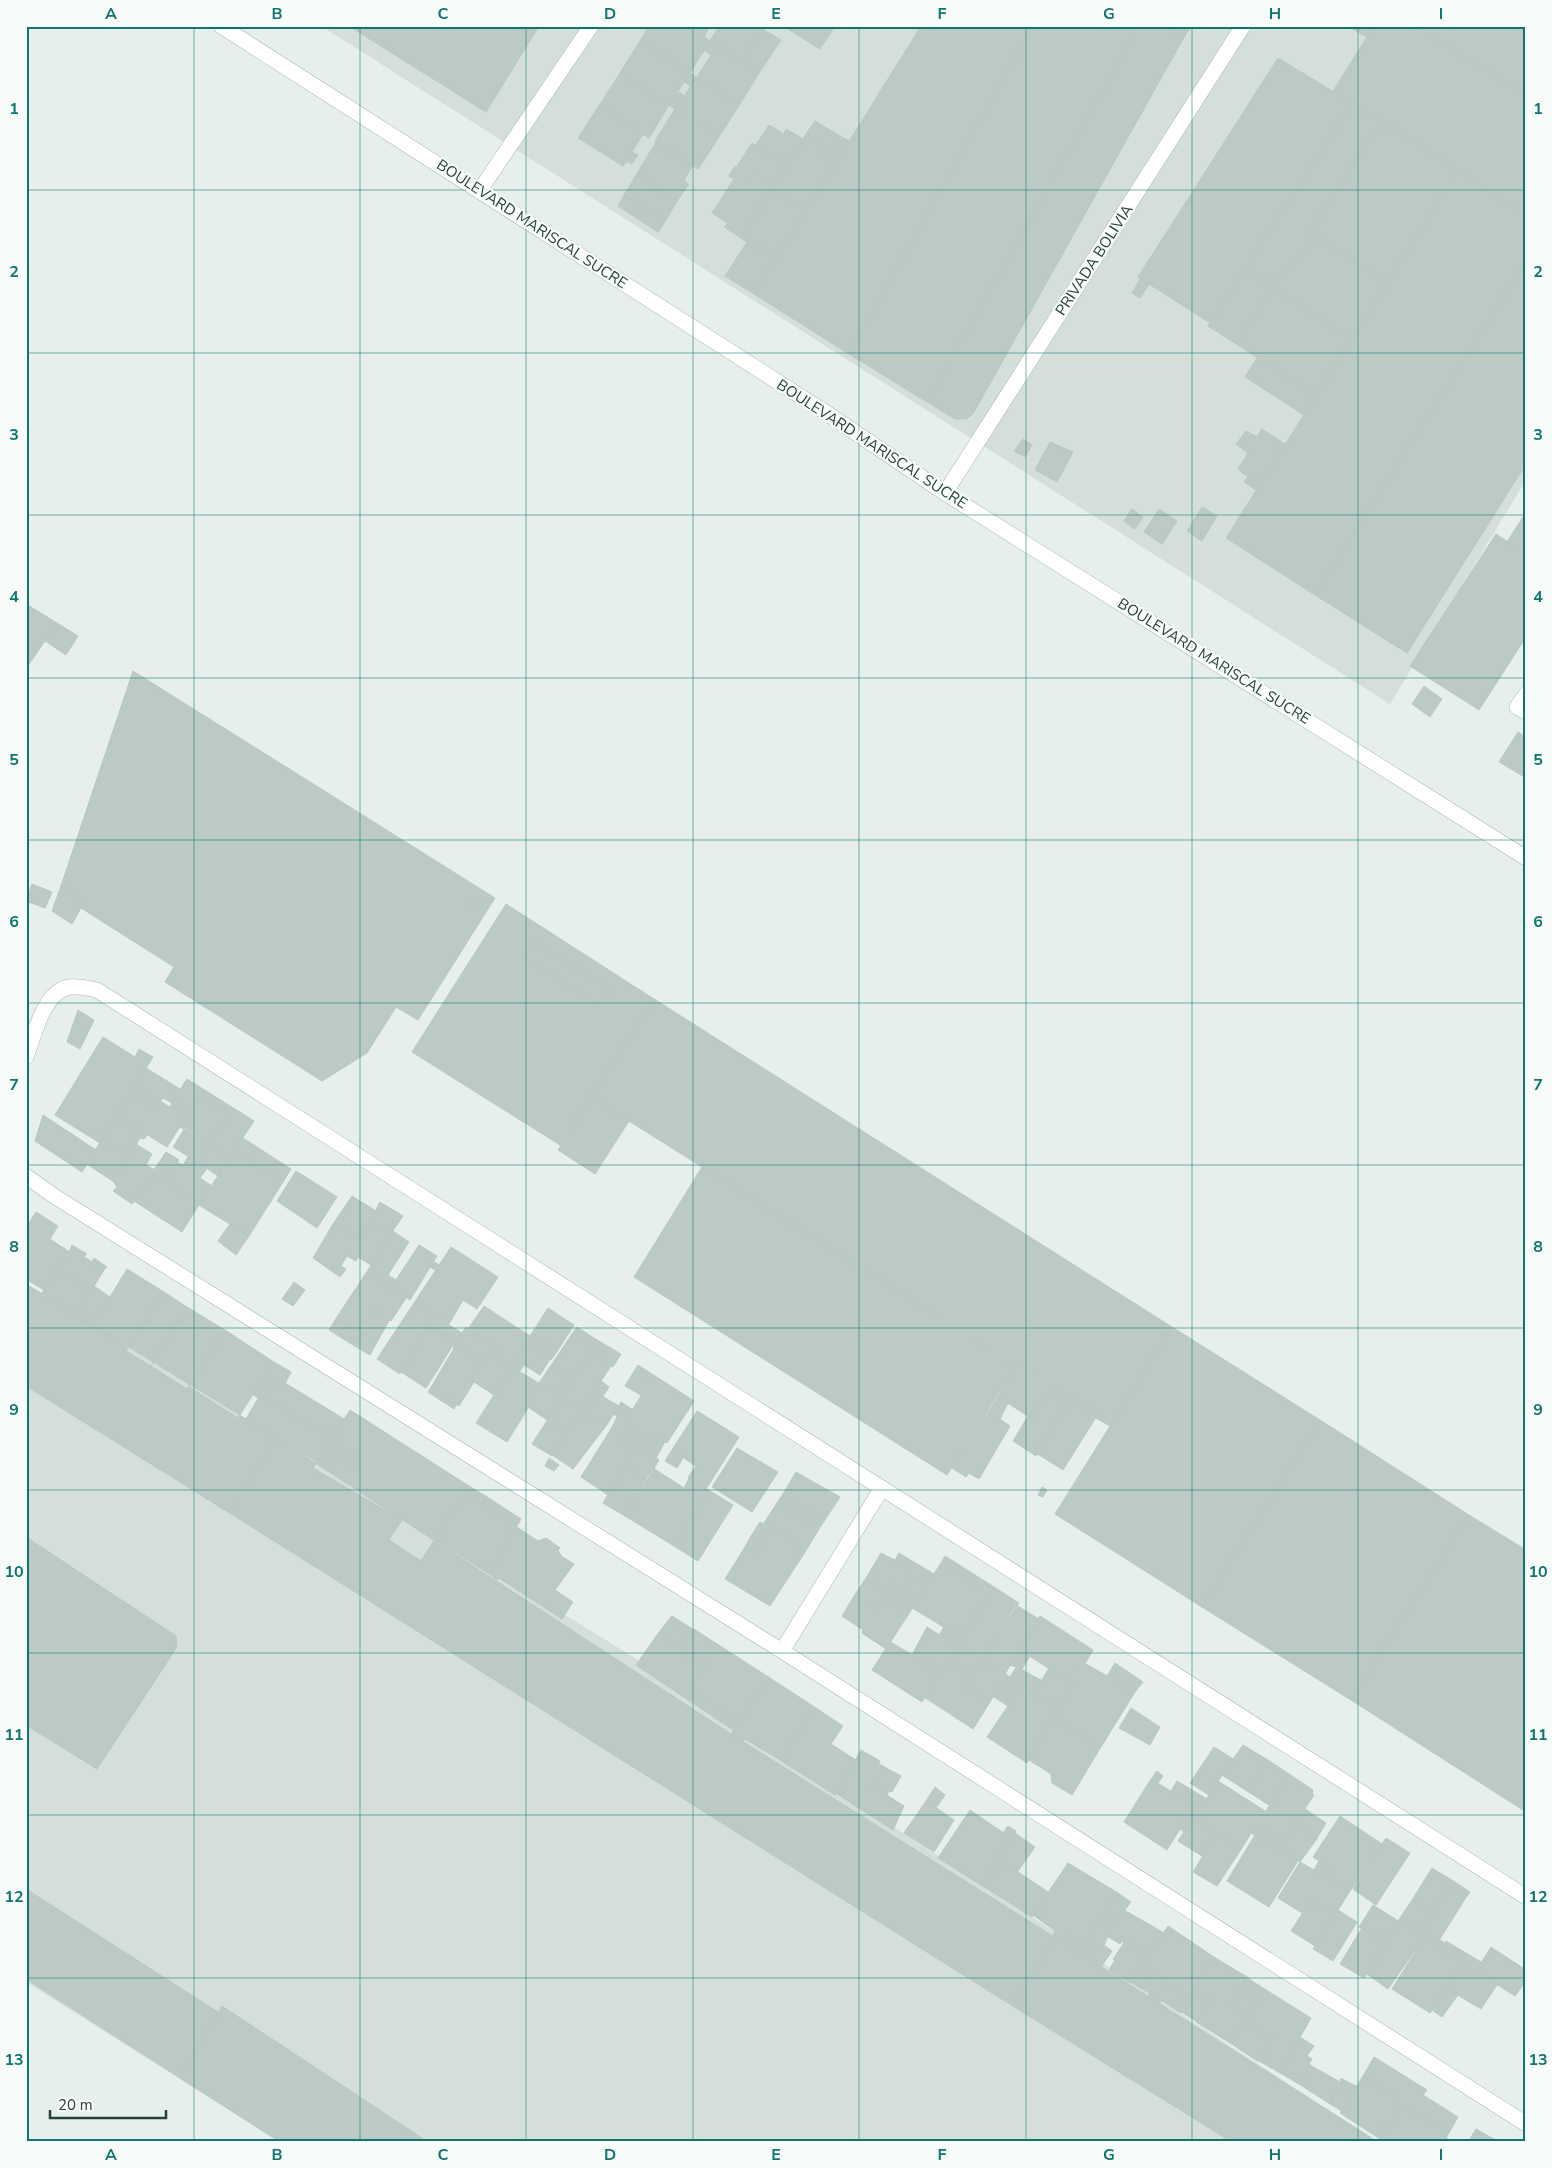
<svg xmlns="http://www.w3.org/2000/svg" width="1552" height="2168" font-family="'Nunito Sans',sans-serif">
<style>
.built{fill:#d4dfda}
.building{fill:#bbcac4;stroke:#b8c9c2;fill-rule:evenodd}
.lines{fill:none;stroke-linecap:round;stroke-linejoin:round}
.service-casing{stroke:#a8b8b2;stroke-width:16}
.minor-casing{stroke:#a8b8b2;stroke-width:16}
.tertiary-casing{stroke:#a8b8b2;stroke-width:16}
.service{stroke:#fff;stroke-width:15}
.minor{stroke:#fff;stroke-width:15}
.tertiary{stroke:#fff;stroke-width:15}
.grid{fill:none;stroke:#0f766e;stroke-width:1;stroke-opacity:0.55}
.labels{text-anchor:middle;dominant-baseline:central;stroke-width:4.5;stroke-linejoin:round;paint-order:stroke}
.street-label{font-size:15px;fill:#24423a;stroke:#f7fbf9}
.neatline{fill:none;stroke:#0f766e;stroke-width:2}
.grid-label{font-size:16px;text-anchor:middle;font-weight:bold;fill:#0f766e}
</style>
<rect width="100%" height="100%" fill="#e6efeb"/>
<path class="built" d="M321,26H1526V480L1390,704Z
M26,1284L622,1650L1378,2142H280L26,1982Z"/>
<path class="building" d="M349,26H539L486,112Z
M649,26H687L706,38L686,70L640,41Z
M687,26H710L704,37Z
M719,26H758L764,30L741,61L710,41Z
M783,26H835L820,49Z
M921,26H1033L849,354L754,294Z
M1033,26H1139L927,402L849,354Z
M1139,26H1164L1183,39L973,414L966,419H955L927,402Z
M1164,26H1191L1183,39Z
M1347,26H1374L1367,37Z
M1374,26H1417L1526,96V215L1333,91Z
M1417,26H1526V96Z
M764,30L781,40L759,73L741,61Z
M706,38L710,41L690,73L686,70Z
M640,41L690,73L669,105L620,73Z
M710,41L717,46L711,55L704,50Z
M717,46L759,73L740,104L697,77Z
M1278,58L1352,103L1210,323L1138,277Z
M620,73L669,105L649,138L599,106Z
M690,73L696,77L691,86L684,82Z
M696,77L740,104L719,137L676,110Z
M678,92L685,96L676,110L669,105Z
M1352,103L1381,121L1309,233L1314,236L1291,268L1287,265L1274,286L1245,269Z
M599,106L643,134L623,166L578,138Z
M675,109L719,137L698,169L655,141Z
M815,121L840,136L832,150L806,134Z
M1381,121L1458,171L1388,283L1309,233Z
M769,125L784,134L786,129L803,139L787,165L756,145Z
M806,134L830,149L824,158L834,165L806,210L772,189Z
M840,136L849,141L834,165L824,158L830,149L832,150Z
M656,142L693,165L684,180L689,184L677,201L636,175Z
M752,143L787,165L772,189L737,166Z
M632,152L638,155L632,164L626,161Z
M735,166L772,190L741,238L724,227L728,223L712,213L734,179L729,176Z
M1458,171L1526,215V261L1315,595L1226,538Z
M636,175L677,201L666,220L624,195Z
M772,189L806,210L778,255L763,245L759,250L741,238Z
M624,195L666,220L658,232L618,206Z
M1314,236L1388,283L1351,340L1272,288L1287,265L1291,268Z
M747,242L759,250L763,245L778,255L754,294L725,276Z
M1526,261V464L1407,653L1315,595Z
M1245,269L1274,286L1236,344L1208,326Z
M1140,279L1149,284L1140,298L1132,293Z
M1272,288L1351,340L1316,395L1236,344Z
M1257,358L1316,395L1304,415L1245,377Z
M1262,429L1285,444L1256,490L1244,482L1248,477L1238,469L1248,453L1236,444L1246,431L1257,437Z
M1023,439L1032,445L1025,457L1014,451Z
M1050,442L1073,452L1057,482L1035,470Z
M1202,507L1217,516L1202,541L1187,531Z
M1132,509L1143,517L1135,529L1124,521Z
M1159,509L1177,521L1162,544L1144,532Z
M1526,512V554L1507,542Z
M1496,534L1526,554V637L1479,710L1410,666Z
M26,604L57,623L26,669Z
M57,623L78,636L66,655L45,641Z
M133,671L495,898L418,1020L396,1007L367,1053L322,1081L165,982L174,967L81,908L75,904L80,898L61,886ZM475,898L483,903L479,910L471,905Z
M1424,686L1442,699L1430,717L1412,704Z
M1518,732L1526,737V778L1499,762Z
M32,884L52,892L45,908L26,901Z
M61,886L80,898L75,904L81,908L72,924L52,911Z
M475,898L483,903L479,910L471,905Z
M506,904L654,999L560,1145L412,1052ZM534,942L610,989L599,1005L524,958Z
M534,942L610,989L599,1005L524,958Z
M654,999L1172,1327L1110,1426L1096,1418L1098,1414L1050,1385L1049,1386L591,1097Z
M78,1010L94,1020L80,1049L67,1042Z
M103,1037L135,1057L139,1049L153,1057L100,1143L55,1115Z
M146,1068L180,1089L172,1103L163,1098L158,1104L134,1088Z
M187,1079L203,1089L188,1113L172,1103Z
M134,1088L158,1104L156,1108L131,1093Z
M203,1089L254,1121L230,1157L210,1145L229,1114L199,1095Z
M131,1093L156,1108L160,1101L186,1117L167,1147L117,1116Z
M199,1095L229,1114L211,1144L180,1127Z
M591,1097L629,1121L595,1174L558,1150Z
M172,1103L188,1113L186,1117L170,1107Z
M43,1115L96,1150L82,1172L35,1141Z
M117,1116L147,1135L144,1139L140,1138L136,1145L134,1143L127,1154L102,1139Z
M185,1128L211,1144L199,1163L173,1147Z
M243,1138L291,1169L283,1182L234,1151Z
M102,1139L132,1157L114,1182L87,1164Z
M134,1143L152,1154L146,1165L155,1170L132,1204L113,1191L117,1187L114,1182L132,1157L127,1154Z
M210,1145L230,1157L218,1176L199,1163Z
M234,1151L283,1182L249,1236L199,1205Z
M166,1152L179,1160L164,1180L152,1173Z
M188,1157L207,1168L200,1178L212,1186L200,1203L164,1180L176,1162L183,1165Z
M702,1167L1016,1366L947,1475L634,1277Z
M296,1171L337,1197L317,1228L277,1201Z
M152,1173L200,1203L182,1232L134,1201Z
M352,1196L376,1211L357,1241L333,1224Z
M380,1202L403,1216L390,1235L370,1221Z
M36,1212L58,1226L50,1239L68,1251L44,1290L26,1279V1228Z
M370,1221L390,1235L371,1265L358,1257L356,1261L347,1256L341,1266L346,1269L340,1277L313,1258L333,1224L357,1241Z
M230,1224L249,1236L236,1255L218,1241Z
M393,1231L409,1242L388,1275L396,1280L419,1245L437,1256L410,1300L366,1273Z
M72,1245L87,1254L84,1256L71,1248Z
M451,1247L498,1277L477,1309L463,1300L449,1324L414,1303Z
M71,1248L104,1270L91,1291L57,1269Z
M94,1258L107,1267L104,1270L92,1262Z
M433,1261L439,1265L435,1270L430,1267Z
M57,1269L91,1291L76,1314L42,1293Z
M127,1269L164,1292L128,1348L93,1325Z
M366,1273L406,1298L391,1321L374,1311L361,1332L337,1317Z
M294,1282L305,1290L293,1306L282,1299Z
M26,1284L277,1438L228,1512L26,1386Z
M94,1286L110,1297L93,1325L76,1314Z
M164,1292L187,1307L151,1366L126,1351Z
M414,1303L462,1333L455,1342L429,1326L400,1374L377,1359Z
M484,1306L530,1336L512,1367L497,1357L501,1351L468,1329Z
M187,1307L225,1330L187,1389L151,1366Z
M548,1308L574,1325L558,1350L532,1333Z
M374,1311L389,1321L377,1342L360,1332Z
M337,1317L361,1332L353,1345L329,1330Z
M429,1326L455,1342L426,1388L401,1372Z
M466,1327L501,1351L497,1357L489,1352L483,1362L456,1345L455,1348L453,1347Z
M577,1327L597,1340L593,1347L572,1334Z
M1172,1327L1320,1420L1202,1607L1055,1514Z
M225,1330L274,1362L238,1418L188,1386Z
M360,1332L377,1342L370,1355L353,1345Z
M532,1333L558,1350L551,1360L525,1342Z
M572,1334L593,1347L571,1381L550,1367Z
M597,1340L621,1354L613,1367L589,1352Z
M526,1343L550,1359L540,1375L524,1365L520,1371L512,1367Z
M456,1345L478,1359L474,1365L476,1366L474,1370L477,1371L471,1380L474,1382L459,1406L430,1389Z
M489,1352L512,1367L494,1395L471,1380Z
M589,1352L611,1366L590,1398L587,1396L578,1409L562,1398Z
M478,1359L483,1362L477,1371L474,1370L476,1366L474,1365Z
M274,1362L291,1372L283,1388L270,1380L259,1398L253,1395Z
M638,1365L652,1374L641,1395L625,1386Z
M1016,1366L1051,1388L1031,1418L998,1397Z
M512,1367L537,1382L530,1393L535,1397L507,1442L476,1423Z
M550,1367L572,1382L562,1398L539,1383Z
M652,1374L694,1401L667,1443L659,1438L656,1444L624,1423L646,1388L644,1387Z
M270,1380L283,1388L285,1383L344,1419L332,1439L260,1395Z
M601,1381L609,1387L603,1396L600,1395L595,1402L590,1398Z
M537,1382L561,1397L547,1420L528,1407L535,1397L530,1393Z
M1050,1385L1071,1397L1036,1453L1038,1454L1036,1456L1013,1441L1028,1416L1031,1418L1051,1388L1049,1386Z
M430,1389L456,1405L454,1409L428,1392Z
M260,1395L332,1439L317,1462L246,1419Z
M600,1395L619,1406L606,1426L587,1414Z
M587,1396L595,1402L587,1414L578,1409Z
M561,1397L581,1410L574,1422L571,1420L566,1429L548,1419Z
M998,1397L1008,1403L1000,1419L1010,1426L979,1479L969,1473L966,1477L952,1468Z
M1071,1397L1098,1414L1063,1470L1036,1453Z
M621,1402L632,1409L624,1423L656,1444L659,1438L665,1442L656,1458L611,1429L617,1417L614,1414Z
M350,1410L469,1486L421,1561L389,1540L402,1520L313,1468L324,1452H328L352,1468L358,1458L331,1440Z
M581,1410L606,1426L573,1469L552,1455L569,1430L566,1429L571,1420L574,1422Z
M697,1411L739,1437L706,1489L688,1477L696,1466L672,1450Z
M548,1419L569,1430L552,1456L532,1444Z
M1320,1420L1469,1515L1351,1700L1202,1607Z
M611,1429L626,1439L622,1446L634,1452L608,1495L581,1477Z
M277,1438L731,1734L1056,1938L1011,2005L228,1512Z
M626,1439L637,1446L634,1452L622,1446Z
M331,1440L358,1458L352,1468L328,1452H324Z
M637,1446L659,1460L647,1481L625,1467Z
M737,1448L778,1472L752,1512L712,1487Z
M672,1450L683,1458L677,1468L665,1461Z
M549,1458L559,1465L554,1471L545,1466Z
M625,1467L647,1481L625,1516L603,1503Z
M653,1468L684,1488L689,1478L710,1491L674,1546L625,1516Z
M796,1472L840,1497L825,1520L783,1494Z
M469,1486L487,1497L483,1504L465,1492Z
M1042,1487L1047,1490L1043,1497L1038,1495Z
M710,1491L733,1505L698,1561L674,1546Z
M465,1492L517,1526L488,1573L435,1540Z
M783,1494L825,1520L819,1529L777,1503Z
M487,1497L521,1519L517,1526L483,1504Z
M777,1503L819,1529L807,1549L764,1523Z
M1469,1515L1526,1550V1812L1351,1700Z
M760,1522L770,1527L762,1542L751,1536Z
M517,1527L538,1541L546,1538L560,1548L558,1550L561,1556L574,1564L555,1590L573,1602L562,1619L499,1578L497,1580L488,1573Z
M770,1527L807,1549L770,1606L725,1579L745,1547L757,1553Z
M751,1536L763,1542L757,1553L745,1547Z
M26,1537L176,1636L177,1647L97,1769L26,1725Z
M881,1553L908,1567L905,1573L926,1586L917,1600L891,1584L887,1591L866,1578Z
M899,1553L934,1574L926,1586L905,1573L908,1567L895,1560Z
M945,1556L994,1587L993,1589L985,1584L982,1589L941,1563Z
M941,1563L982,1589L985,1584L993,1589L962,1638L912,1608Z
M866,1578L887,1591L876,1610L854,1596Z
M891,1584L917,1600L910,1612L884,1597Z
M994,1587L1019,1603L982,1659L958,1645Z
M854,1596L876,1610L884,1597L910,1612L886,1649L862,1633L863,1630L842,1616Z
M1016,1605L1039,1619L1005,1674L982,1659Z
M672,1616L694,1630L690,1635L667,1622Z
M1040,1616L1093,1650L1073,1684L1020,1650Z
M667,1622L690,1635L680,1651L668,1643L669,1641L657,1635Z
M927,1627L957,1646L941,1671L912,1655Z
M944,1627L962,1638L957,1646L939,1635Z
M694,1629L717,1644L703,1667L679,1652Z
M657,1635L669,1641L668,1643L679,1652L703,1667L688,1690L739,1722L733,1730L636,1665Z
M890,1642L941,1671L922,1702L872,1670Z
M717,1644L770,1678L739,1722L688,1690Z
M958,1645L982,1659L971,1676L947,1661Z
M1020,1650L1030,1656L1022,1669L1010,1665Z
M982,1659L1007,1675L990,1702L964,1686Z
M947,1661L971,1676L964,1686L990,1702L973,1729L924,1697Z
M1115,1663L1143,1682L1135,1692L1107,1676Z
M1086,1664L1135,1692L1101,1747L1053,1718Z
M1017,1666L1026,1672L1019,1683L1010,1677Z
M1049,1668L1073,1684L1059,1708L1034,1693Z
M1026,1672L1041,1680L1034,1693L1019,1683Z
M1007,1675L1022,1685L1015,1695L1001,1685Z
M770,1678L816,1708L780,1760L745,1739L743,1742L731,1734Z
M1001,1685L1015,1695L1008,1706L994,1697Z
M1022,1685L1059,1708L1027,1763L987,1737Z
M816,1708L843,1726L831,1744L856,1760L835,1795L780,1760Z
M1131,1708L1160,1727L1150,1745L1119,1728Z
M1053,1718L1101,1747L1072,1795L1052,1783L1051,1774L1029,1760Z
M1243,1745L1268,1760L1247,1791L1222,1775Z
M1214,1747L1233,1759L1209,1795L1190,1783Z
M861,1750L880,1761L854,1805L836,1793Z
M1268,1760L1289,1774L1269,1805L1247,1791Z
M879,1764L901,1776L892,1792L889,1791L887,1795L868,1783Z
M1157,1771L1163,1776L1158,1783L1151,1779Z
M1289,1774L1313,1790L1312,1793L1314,1795L1282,1843L1256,1827Z
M1151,1779L1182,1798L1186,1791L1196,1797L1184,1817L1185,1818L1179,1828L1180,1829L1167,1850L1124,1822Z
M1177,1781L1207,1799L1191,1822L1184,1817L1196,1797L1186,1791L1182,1798L1171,1791Z
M1218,1781L1265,1811L1242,1848L1193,1819Z
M868,1783L904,1806L893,1830L854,1805Z
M935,1787L945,1795L936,1808L926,1801Z
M926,1801L954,1820L934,1852L904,1833Z
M1305,1809L1326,1823L1316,1840L1294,1825Z
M970,1810L1011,1838L981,1885L938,1858Z
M1340,1816L1382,1844L1350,1891L1329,1879L1334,1871L1313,1857Z
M1185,1818L1191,1822L1184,1832L1179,1828Z
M1193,1819L1217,1833L1202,1856L1178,1841Z
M1294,1825L1316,1840L1300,1862L1279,1849Z
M1008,1826L1016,1831L1011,1838L1003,1833Z
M1256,1827L1282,1843L1279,1849L1251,1833Z
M1015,1833L1035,1847L1018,1871L1002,1861L986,1888L981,1885Z
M1217,1833L1242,1848L1217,1886L1193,1872Z
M1255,1835L1298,1861L1269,1907L1227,1881Z
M1386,1838L1410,1853L1376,1905L1353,1889Z
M1002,1861L1048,1892L1032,1917L986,1888Z
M1319,1861L1334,1871L1329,1879L1314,1870Z
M1300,1862L1350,1891L1335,1915L1311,1900L1302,1913L1278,1898Z
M1068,1863L1118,1893L1082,1946L1066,1936L1063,1942L1052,1936L1055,1931L1033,1915Z
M1432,1868L1455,1882L1451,1890L1447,1888L1433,1912L1412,1900Z
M1455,1882L1470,1892L1465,1899L1451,1890Z
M1447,1888L1465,1899L1438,1942L1421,1932Z
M26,1889L218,2012L180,2078L26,1979Z
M1118,1893L1131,1902L1105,1935L1108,1936L1104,1945L1112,1951L1101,1967L1088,1959L1092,1953L1082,1946Z
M1311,1900L1335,1915L1315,1946L1291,1931Z
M1412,1900L1433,1912L1421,1932L1438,1942L1436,1945L1398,1921Z
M1373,1905L1400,1922L1387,1942L1359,1927Z
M1124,1910L1164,1933L1148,1956L1123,1939L1120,1944L1105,1935Z
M1338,1910L1357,1922L1333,1961L1313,1949Z
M1400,1922L1424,1938L1388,1989L1367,1974Z
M1168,1926L1214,1957L1189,1999L1141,1967Z
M1362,1928L1387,1942L1364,1978L1340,1964Z
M1066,1936L1092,1953L1088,1959L1063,1942Z
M1056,1938L1378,2142H1232L1011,2005Z
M1424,1938L1462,1962L1430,2013L1392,1989Z
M1123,1939L1148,1956L1130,1983L1109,1970L1115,1960L1113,1959L1124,1943L1121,1941Z
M1440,1940L1445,1943L1441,1948L1436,1945Z
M1446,1941L1481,1962L1476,1971L1441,1948Z
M1491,1947L1526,1970V1981L1515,1996L1476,1971Z
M1214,1957L1247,1977L1231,2004L1247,2014L1230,2043L1196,2022L1209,2000L1194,1990Z
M1462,1962L1497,1985L1481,2009L1446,1988Z
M1141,1967L1150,1973L1140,1988L1131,1982Z
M1150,1973L1181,1994L1173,2008L1162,2001L1158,2003L1148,1997L1150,1993L1140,1988Z
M1247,1977L1252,1981L1235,2007L1231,2004Z
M1252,1981L1263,1988L1247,2014L1235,2007Z
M1263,1988L1311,2018L1280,2073L1259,2061L1272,2038L1244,2020Z
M1446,1988L1458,1995L1442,2017L1432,2010Z
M1194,1990L1209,2000L1196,2021L1181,2012Z
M1181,1994L1189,1999L1180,2013L1173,2008Z
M222,2006L428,2142H280L180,2078Z
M1244,2020L1272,2038L1259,2062L1230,2043Z
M1300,2037L1314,2046L1307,2056L1312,2059L1309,2064L1310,2065L1299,2084L1280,2073Z
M1374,2057L1427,2090L1423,2095L1458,2117L1446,2138L1444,2136L1446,2131L1405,2106L1402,2109L1396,2105L1399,2099L1363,2076Z
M1310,2065L1340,2082L1341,2078L1344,2080L1330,2104L1299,2084Z
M1363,2076L1399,2099L1396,2105L1402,2109L1388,2132L1382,2128L1377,2137L1340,2113Z
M1344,2080L1356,2086L1342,2111L1330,2104Z
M1405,2106L1446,2131L1440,2142H1385L1377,2137L1382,2128L1388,2132Z
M1476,2129L1499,2142H1468Z
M1444,2136L1446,2138L1452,2142H1440Z"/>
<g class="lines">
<defs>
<path id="service" d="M480,190L591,26
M945,493L1243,26
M1526,694L1517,707L1526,712"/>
<path id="minor" d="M26,1057C34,1036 44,991 69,987C78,986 88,988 97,990L1526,1897
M26,1176L54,1196L782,1651L1526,2124
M782,1651L882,1488"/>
<path id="tertiary" d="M221,26L825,412L945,493L1526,858"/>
</defs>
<use href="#service" class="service-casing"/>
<use href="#minor" class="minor-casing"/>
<use href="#tertiary" class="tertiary-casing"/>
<use href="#service" class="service"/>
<use href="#minor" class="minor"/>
<use href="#tertiary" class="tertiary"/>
</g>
<path class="grid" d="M194,26V2142M360,26V2142M526,26V2142M693,26V2142M859,26V2142M1026,26V2142M1192,26V2142M1358,26V2142M26,190H1526M26,353H1526M26,515H1526M26,678H1526M26,840H1526M26,1003H1526M26,1165H1526M26,1328H1526M26,1490H1526M26,1653H1526M26,1815H1526M26,1978H1526"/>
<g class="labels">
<g class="street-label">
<text transform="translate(532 224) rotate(33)">BOULEVARD MARISCAL SUCRE</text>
<text transform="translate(1094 260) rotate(-57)">PRIVADA BOLIVIA</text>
<text transform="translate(872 444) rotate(33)">BOULEVARD MARISCAL SUCRE</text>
<text transform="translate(1214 661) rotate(32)">BOULEVARD MARISCAL SUCRE</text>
</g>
</g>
<rect width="1552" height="2168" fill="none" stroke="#f7fbf9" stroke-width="55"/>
<path d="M50 2110v8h116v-8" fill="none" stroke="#24423a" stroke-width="2.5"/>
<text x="58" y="2110" font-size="15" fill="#24423a" stroke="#f7fbf9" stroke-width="4" paint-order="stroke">20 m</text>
<rect x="28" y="28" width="1496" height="2112" class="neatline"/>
<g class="grid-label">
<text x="111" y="19">A</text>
<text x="277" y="19">B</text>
<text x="443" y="19">C</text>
<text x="610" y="19">D</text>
<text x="776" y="19">E</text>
<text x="942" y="19">F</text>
<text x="1109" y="19">G</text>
<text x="1275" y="19">H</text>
<text x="1441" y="19">I</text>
<text x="14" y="114">1</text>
<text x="1538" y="114">1</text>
<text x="14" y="277">2</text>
<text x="1538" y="277">2</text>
<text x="14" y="440">3</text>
<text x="1538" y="440">3</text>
<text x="14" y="602">4</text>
<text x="1538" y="602">4</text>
<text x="14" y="765">5</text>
<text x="1538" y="765">5</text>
<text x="14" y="927">6</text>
<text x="1538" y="927">6</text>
<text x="14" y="1090">7</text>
<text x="1538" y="1090">7</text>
<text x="14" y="1252">8</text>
<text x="1538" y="1252">8</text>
<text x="14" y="1415">9</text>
<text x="1538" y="1415">9</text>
<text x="14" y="1577">10</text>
<text x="1538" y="1577">10</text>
<text x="14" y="1740">11</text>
<text x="1538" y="1740">11</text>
<text x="14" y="1902">12</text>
<text x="1538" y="1902">12</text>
<text x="14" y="2065">13</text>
<text x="1538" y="2065">13</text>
<text x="111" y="2160">A</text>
<text x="277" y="2160">B</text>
<text x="443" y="2160">C</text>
<text x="610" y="2160">D</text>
<text x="776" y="2160">E</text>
<text x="942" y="2160">F</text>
<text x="1109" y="2160">G</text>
<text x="1275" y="2160">H</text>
<text x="1441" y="2160">I</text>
</g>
</svg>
